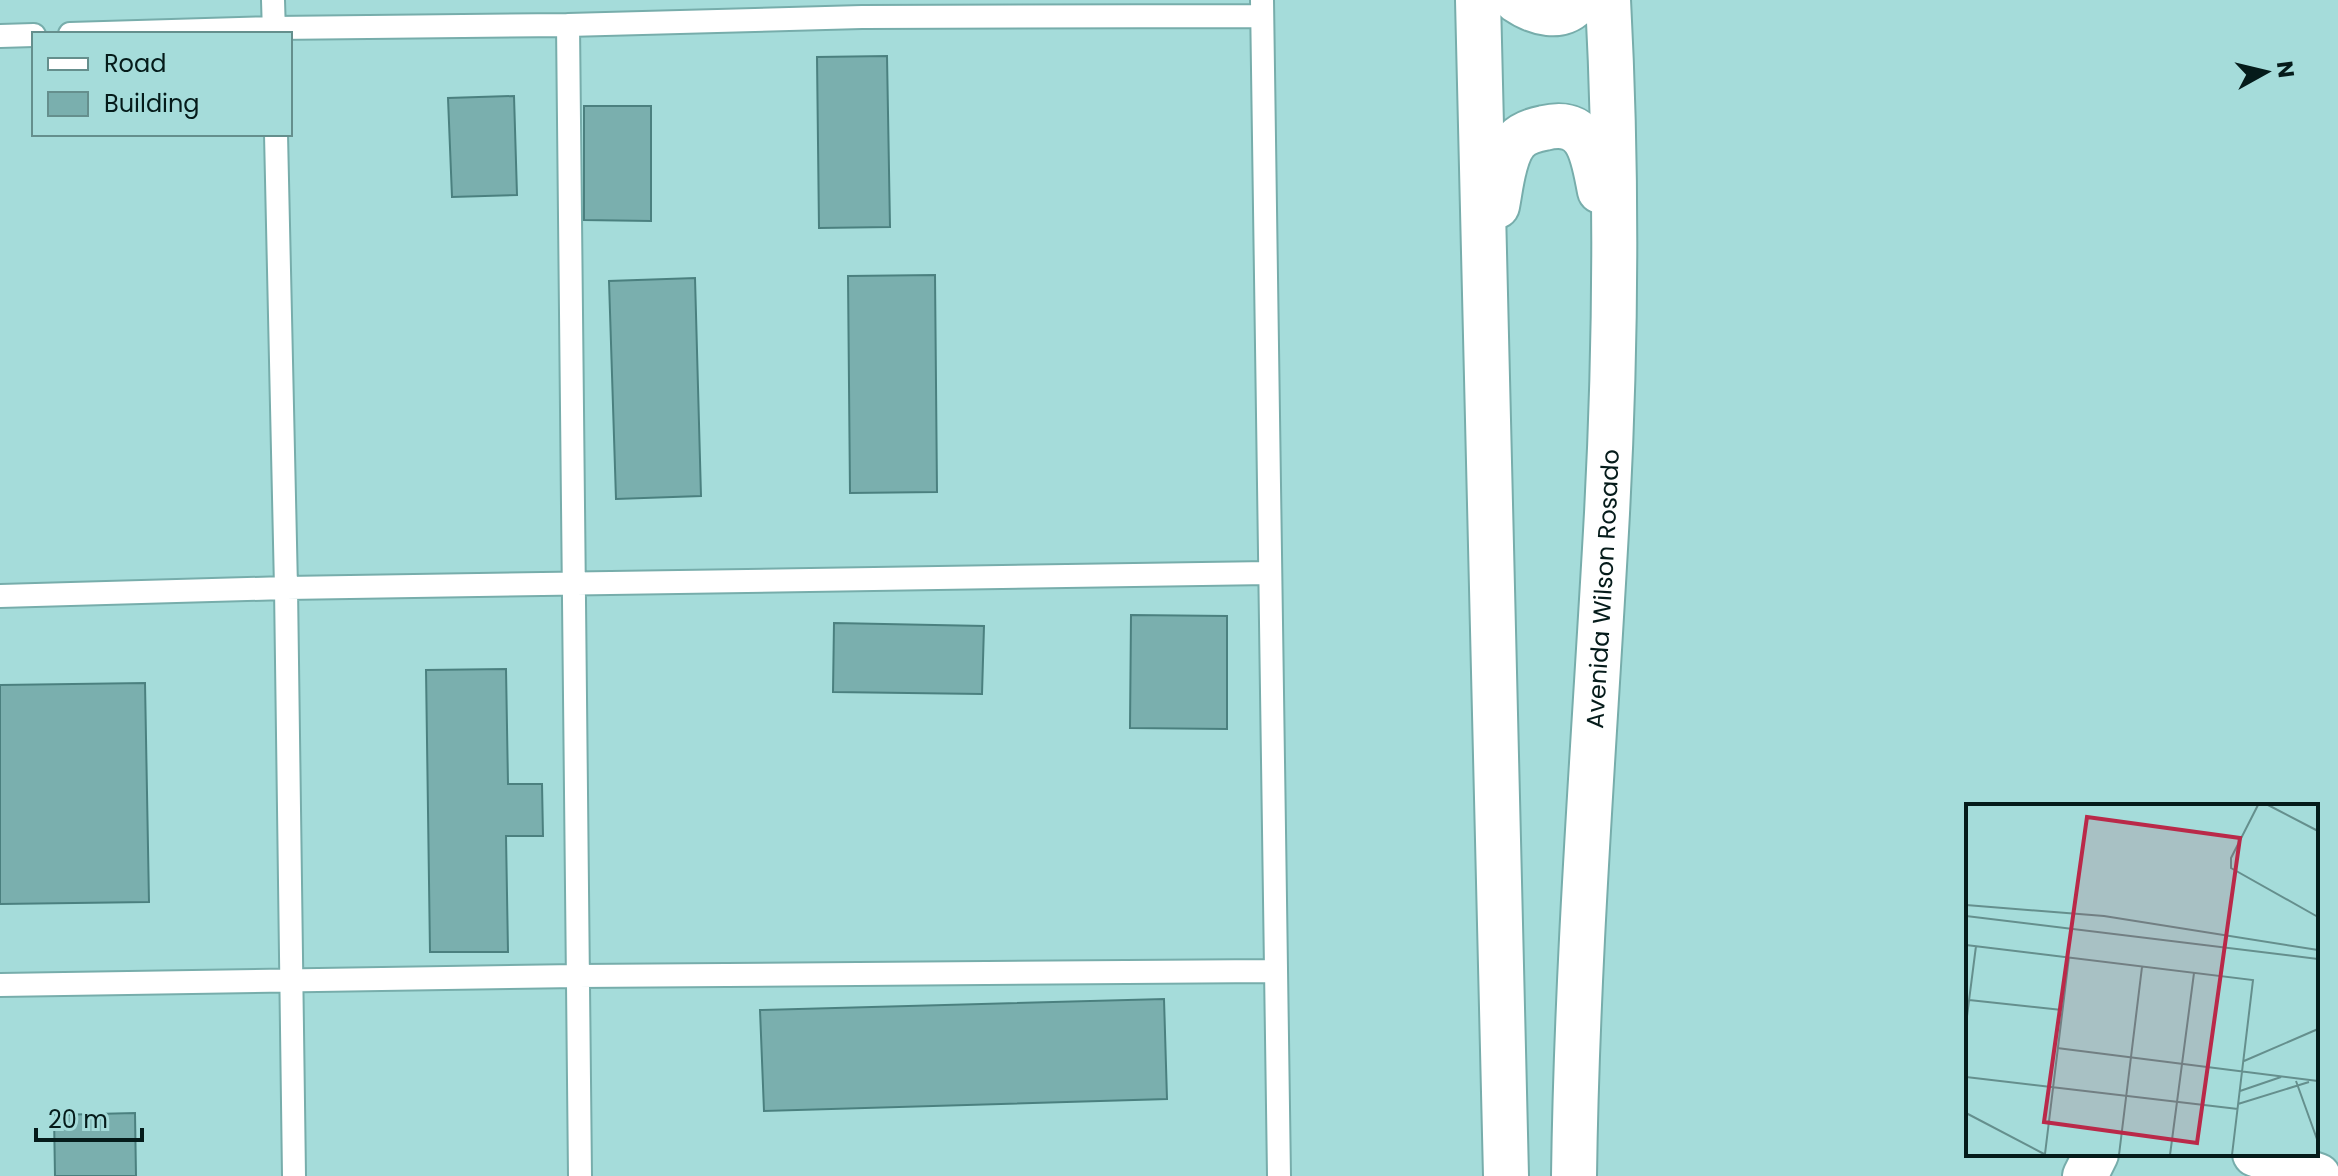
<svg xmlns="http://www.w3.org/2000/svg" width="2338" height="1176" font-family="Poppins,sans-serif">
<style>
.building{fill:#7aafae;stroke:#4b807f;stroke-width:2}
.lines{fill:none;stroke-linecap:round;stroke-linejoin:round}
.lane-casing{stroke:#77adab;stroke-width:26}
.street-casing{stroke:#77adab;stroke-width:48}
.highway-casing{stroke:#77adab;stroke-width:48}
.lane{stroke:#fff;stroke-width:22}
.street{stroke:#fff;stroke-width:44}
.highway{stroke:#fff;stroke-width:44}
.labels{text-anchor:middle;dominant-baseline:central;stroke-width:6;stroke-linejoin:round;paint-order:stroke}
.street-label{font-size:24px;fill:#051b1a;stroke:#a5dcda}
.inset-road{fill:none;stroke:#658f8d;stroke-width:2}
.view{fill:#ba2949;fill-opacity:0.15;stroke:#ba2949;stroke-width:4}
.inset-edge{fill:none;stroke:#051b1a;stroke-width:4}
</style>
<rect width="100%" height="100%" fill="#a5dcda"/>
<path class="building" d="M887,56L890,227L819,228L817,57Z
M514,96L517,195L452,197L448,98Z
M584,106H651V221L584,220Z
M935,275L937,492L850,493L848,276Z
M695,278L701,496L616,499L609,281Z
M1131,615L1227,616V729L1130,728Z
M834,623L984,626L982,694L833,692Z
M506,669L508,784H542L543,836H506L508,952H430L426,670Z
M145,683L149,902L0,904V685Z
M1164,999L1167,1099L764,1111L760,1010Z
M135,1113L136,1176H55L54,1115Z"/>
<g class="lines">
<defs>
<path id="lane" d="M273,0L274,34
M1262,0L1279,1176
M568,25L580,1176
M70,34L274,28L568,25L862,17L1262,16
M0,36L34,35
M276,134L286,588L294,1176
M0,596L286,588L1269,573
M0,985L577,976L1275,971"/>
<path id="street" d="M2255,1154L2318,1176
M2085,1176L2096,1154"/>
<g id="highway">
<path d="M1478,0L1506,1176"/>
<path d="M1516,0C1535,13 1562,22 1579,0"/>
<path d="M1497,206C1501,186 1503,156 1516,141C1523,133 1534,130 1544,128C1590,117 1593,157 1600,191"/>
<path id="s1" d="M1574,1176C1577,955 1595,734 1607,513C1616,342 1617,170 1608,0"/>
</g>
</defs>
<use href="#lane" class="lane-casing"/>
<use href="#street" class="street-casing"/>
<use href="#highway" class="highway-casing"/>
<use href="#lane" class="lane"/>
<use href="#street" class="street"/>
<use href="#highway" class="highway"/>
</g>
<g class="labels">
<g class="street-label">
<text stroke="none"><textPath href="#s1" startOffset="588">Avenida Wilson Rosado</textPath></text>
</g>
</g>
<g transform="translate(1966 804)">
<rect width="352" height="352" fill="#a5dcda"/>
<path class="inset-road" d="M292,1L265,54V64L352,113M302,1L352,27M0,101L138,112L352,146M0,112L352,155M0,141L287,176L266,351M3,196L96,206M0,220L10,142M91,244L352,277M278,257L352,225M0,273L272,305M330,277L352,338M274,287L315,273M272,300L343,278M0,309L80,351M79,350L103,153M153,351L176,163M204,351L228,169"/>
<path class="view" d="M121,13L274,34L231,339L78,318Z"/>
<rect width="352" height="352" class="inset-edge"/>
</g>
<rect x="32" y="32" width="260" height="104" fill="#a5dcda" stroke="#658f8d" stroke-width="2"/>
<rect x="48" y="58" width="40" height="12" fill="#ffffff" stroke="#658f8d" stroke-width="2"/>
<text x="104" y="72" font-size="24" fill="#051b1a">Road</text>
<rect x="48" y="92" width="40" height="24" fill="#7aafae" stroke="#658f8d" stroke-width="2"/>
<text x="104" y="112" font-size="24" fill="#051b1a">Building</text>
<g transform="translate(2266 72) rotate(82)" stroke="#a5dcda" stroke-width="6" paint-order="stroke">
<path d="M0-6L14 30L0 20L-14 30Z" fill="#051b1a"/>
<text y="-12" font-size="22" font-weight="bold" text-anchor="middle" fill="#051b1a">N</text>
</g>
<path d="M36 1128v12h106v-12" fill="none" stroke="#051b1a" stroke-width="4"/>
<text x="48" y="1128" font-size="24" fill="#051b1a" stroke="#a5dcda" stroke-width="6" paint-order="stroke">20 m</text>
</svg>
